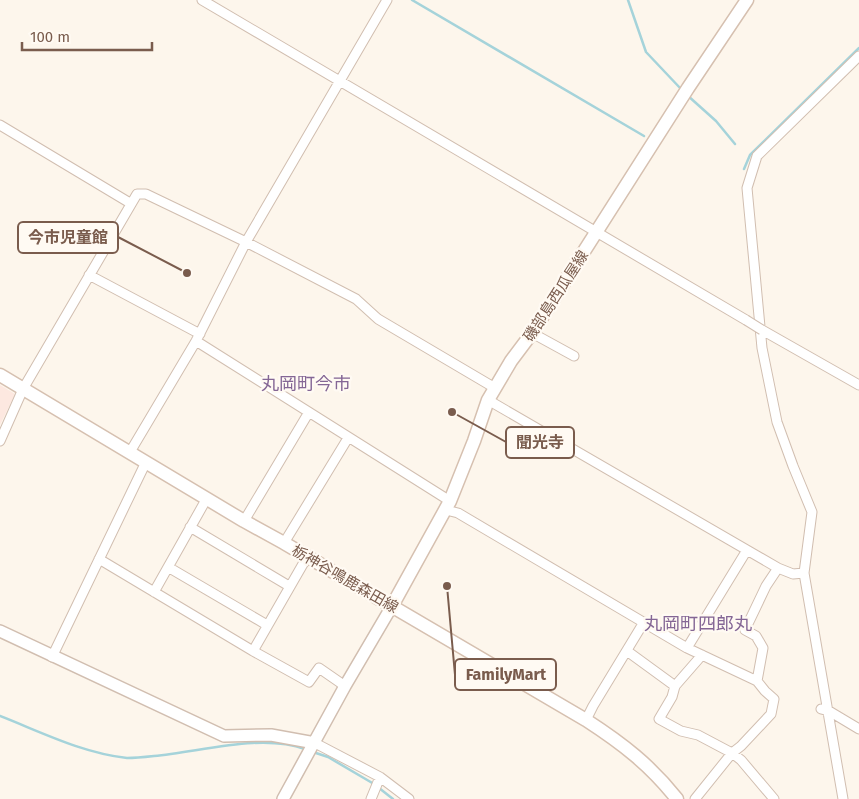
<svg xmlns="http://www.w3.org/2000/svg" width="859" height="799" font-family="'Fira Sans','Noto Sans JP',sans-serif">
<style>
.commercial{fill:#fde8e0}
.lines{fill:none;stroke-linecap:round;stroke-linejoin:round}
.stream{stroke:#a5d3da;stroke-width:2.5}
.minor-casing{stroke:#d1beb0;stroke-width:11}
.tertiary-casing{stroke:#d1beb0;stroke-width:14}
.secondary-casing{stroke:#d6c0b0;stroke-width:15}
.minor{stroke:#fff;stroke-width:9}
.tertiary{stroke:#fff;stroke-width:11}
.secondary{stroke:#fff;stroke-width:12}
.minor-bridge-casing{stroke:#d1beb0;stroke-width:11;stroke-linecap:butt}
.minor-bridge{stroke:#fff;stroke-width:9}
.labels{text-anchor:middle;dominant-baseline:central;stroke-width:4.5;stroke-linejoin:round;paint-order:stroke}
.street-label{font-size:15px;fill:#7a5c4d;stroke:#fffaf3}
.quarter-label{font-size:18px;fill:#846695;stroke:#fffaf3}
.leader{fill:none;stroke:#7a5c4d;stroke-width:2}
.callout-dot{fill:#7a5c4d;stroke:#fffaf3;stroke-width:2}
.callout{fill:#fffaf3;stroke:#7a5c4d;stroke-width:2}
.callout-label{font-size:16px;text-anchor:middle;font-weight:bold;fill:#7a5c4d}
</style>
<rect width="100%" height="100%" fill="#fdf6ec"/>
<path class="commercial" d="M0,385L15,394L0,425Z"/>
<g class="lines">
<path class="stream" d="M412,0L644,136
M628,0L646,52L681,89
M687,95L716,121L735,144
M744,169L750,155L859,48
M0,716C41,732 82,753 127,758C136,758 145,757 154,756C200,752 261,733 305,749
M313,752L328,757L374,784
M379,788L393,799"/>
<defs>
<path id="minor" d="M202,0L746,320
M0,125L130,203
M89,275L200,334
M762,330L859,385
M532,333L574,356
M196,341L450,501
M488,400L778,568L793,574L804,573
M0,441L23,389L137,194H146L246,242L356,299L378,319L495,388
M130,452L196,341L246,242L387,0
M446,510L458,513L687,648L757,681L765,691L774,699L771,714L741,746L732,753L695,799
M244,521L309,412
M190,527L289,586
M284,543L348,438
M99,559L253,651L307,557
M168,567L267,625
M154,592L207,498
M687,648L747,550
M253,651L309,682L319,668L345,686
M627,651L675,686
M702,655L675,686L672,697L659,719L681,731L698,735L732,753L741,760L774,799
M52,657L146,462
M757,681L763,648L756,636L745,630L766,586L778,568
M821,709L829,711L859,729
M586,720L593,706L644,622
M315,743L380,777L409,799
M371,799L380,777
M843,799L804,573L812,512L793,466L777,422L762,348L747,188L757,156L859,56"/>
<path id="tertiary" d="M0,631L224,736L271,735L315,743
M283,799L345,686L392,606"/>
<path id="secondary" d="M0,375L244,521L284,543L586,720C623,744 650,765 677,799
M392,606L450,501L474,441L488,400L511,361L532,333L688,88L747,0"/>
</defs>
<use href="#minor" class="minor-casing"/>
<use href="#tertiary" class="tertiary-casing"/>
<use href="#secondary" class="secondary-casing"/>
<use href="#minor" class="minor"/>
<use href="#tertiary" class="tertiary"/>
<use href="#secondary" class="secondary"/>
<defs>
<path id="minor-bridge" d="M746,320L762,330"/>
</defs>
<use href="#minor-bridge" class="minor-bridge-casing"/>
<use href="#minor-bridge" class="minor-bridge"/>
</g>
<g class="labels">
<g class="street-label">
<text transform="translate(556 296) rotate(-57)">磯部島西瓜屋線</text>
<text transform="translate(345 579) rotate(30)">栃神谷鳴鹿森田線</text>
</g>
<g class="quarter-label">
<text x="306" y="384">丸岡町今市</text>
<text x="698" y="624">丸岡町四郎丸</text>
</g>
</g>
<path class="leader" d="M187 273L118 237M452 412L506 442M447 586L455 675"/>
<g class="callout-dot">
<circle cx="187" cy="273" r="5"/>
<circle cx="452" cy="412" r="5"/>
<circle cx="447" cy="586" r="5"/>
</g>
<g class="callout">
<rect x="18" y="222" width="100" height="31" rx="5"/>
<rect x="506" y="427" width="68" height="31" rx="5"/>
<rect x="455" y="659" width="101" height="31" rx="5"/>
</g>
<g class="callout-label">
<text x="68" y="243">今市児童館</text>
<text x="540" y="448">聞光寺</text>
<text x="506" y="680">FamilyMart</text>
</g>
<path d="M22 42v8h130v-8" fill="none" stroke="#7a5c4d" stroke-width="2.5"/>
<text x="30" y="42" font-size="15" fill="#7a5c4d" stroke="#fffaf3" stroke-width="4" paint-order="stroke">100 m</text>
</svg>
